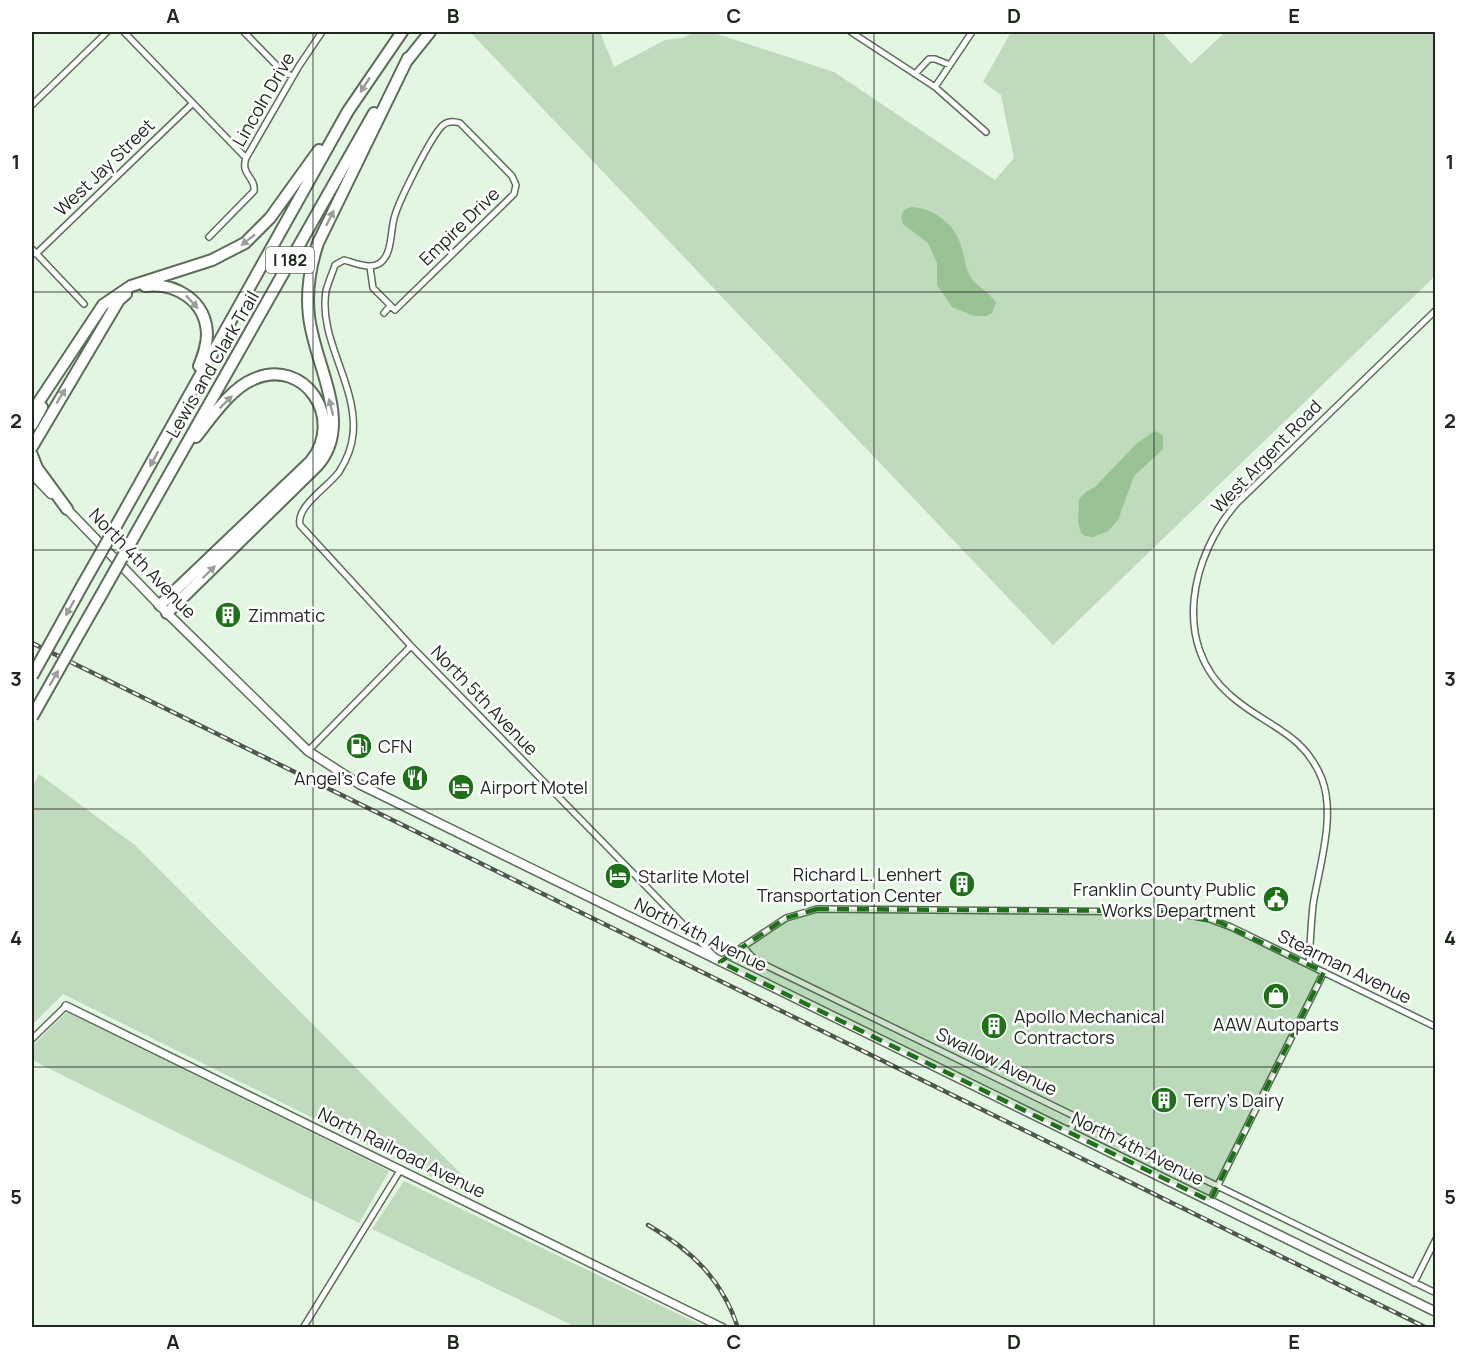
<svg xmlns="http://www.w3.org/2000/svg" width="1467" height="1359" font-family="Manrope,sans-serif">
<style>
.green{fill:#c0dabd}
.water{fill:#99c295}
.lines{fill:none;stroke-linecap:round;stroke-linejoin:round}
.minor-casing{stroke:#5d6d5b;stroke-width:8}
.tertiary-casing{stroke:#5d6d5b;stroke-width:10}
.secondary-casing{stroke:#5d6d5b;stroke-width:11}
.motorway-casing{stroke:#5d6d5b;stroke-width:14}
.minor{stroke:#fff;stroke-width:5}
.tertiary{stroke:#fff;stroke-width:7}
.secondary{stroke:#fff;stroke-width:8}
.motorway{stroke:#fff;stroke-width:10}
.rail-casing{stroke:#4e574c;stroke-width:4.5}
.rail{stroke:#fff;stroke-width:2;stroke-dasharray:7;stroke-linecap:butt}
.motorway-bridge-casing{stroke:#5d6d5b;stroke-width:14;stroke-linecap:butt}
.motorway-bridge{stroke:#fff;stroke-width:10}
.oneway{fill:#9b9e9b}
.marked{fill:#1e7019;fill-opacity:0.2;stroke:#1e7019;stroke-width:4.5;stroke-dasharray:12 8;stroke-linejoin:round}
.grid{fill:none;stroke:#212820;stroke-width:1.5;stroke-opacity:0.55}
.labels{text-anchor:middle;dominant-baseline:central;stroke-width:5;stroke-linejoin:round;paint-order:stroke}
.shield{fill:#fff;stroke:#646863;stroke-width:1.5}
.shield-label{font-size:16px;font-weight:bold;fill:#212820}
.street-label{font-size:18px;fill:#212820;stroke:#fff}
.poi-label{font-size:18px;fill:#212820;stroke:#fff;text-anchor:start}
.neatline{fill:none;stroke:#212820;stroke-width:2}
.grid-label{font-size:20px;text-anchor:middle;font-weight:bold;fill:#212820}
</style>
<rect width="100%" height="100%" fill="#e3f6e1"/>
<path class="green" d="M470,32H600L614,67L665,40L682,38L695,32H711L834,72L995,180L1014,158L1001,95L983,82L1011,32H1162L1191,64L1222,35L1221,32H1435V276L1053,645Z
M39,774L136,846L480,1193L470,1196L63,994L32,1025V788Z
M67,1012L389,1171L359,1223L32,1060V1046Z
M404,1181L705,1327H576L372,1229Z"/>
<path class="water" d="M911,207C930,207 952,222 959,240C964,251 964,265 970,276C975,286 989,291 996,303L992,313L986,316H974L952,307L937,285V263L928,243L903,224L901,217L904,210Z
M1155,431L1163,435V449L1134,476L1118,520L1108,531L1093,537L1085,536L1081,533L1078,521L1079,499L1086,492L1095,487L1137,443Z"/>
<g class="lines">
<defs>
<path id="minor" d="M124,32L246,158
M244,32L284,73L293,76
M851,32L935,87L986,132
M915,74L929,59H935L950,65
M935,87L972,32
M32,105L107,32
M209,237L254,191C256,177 240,175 246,158L299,66L322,32
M32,249L84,304
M36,254L193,103
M370,267L373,288L395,310L514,194L516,185L512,176L460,123C454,121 448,121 443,125C431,136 400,199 395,215C390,229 393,254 380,263C370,270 355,263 344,260L335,265C332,274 328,283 326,291C318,340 358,385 353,434C352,447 346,461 339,472C328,487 296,506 300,525L411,646L720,962L786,918L817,909L1168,912L1207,918L1231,927L1436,1027
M384,313L390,306
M308,751L411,646
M743,946L751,956L759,962L1436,1293
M1309,964C1310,945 1311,925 1313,905C1319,867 1336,816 1322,779C1303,731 1264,726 1230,695C1171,644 1191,555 1237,503L1436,310
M32,1039L66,1006
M1069,1133L1077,1117
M1210,1201L1324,972
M1414,1283L1436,1239
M303,1328L401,1169"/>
<path id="tertiary" d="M66,1006L723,1328"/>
<path id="secondary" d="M32,474L51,494
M63,505L167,613L308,751L359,784L1436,1312"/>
<path id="motorway" d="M406,62L430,32
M145,286C176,282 206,301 207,334C207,346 203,356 199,366
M32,412L103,305L131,286L212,260L245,243L270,218L319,150
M32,425L42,407
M32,447L119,300L126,294
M32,455L37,468L67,509
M116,526L348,111L402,32
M131,542L374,113
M160,605L311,461C345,419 305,357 254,379C231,388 211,418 196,437
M167,613L317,466C355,424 314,365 309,316C306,291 310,267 318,243L408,58
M56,633L83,584
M76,639L100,597"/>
</defs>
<use href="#minor" class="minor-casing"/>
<use href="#tertiary" class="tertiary-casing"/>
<use href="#secondary" class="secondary-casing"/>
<use href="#motorway" class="motorway-casing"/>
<use href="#minor" class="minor"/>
<use href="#tertiary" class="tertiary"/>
<use href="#secondary" class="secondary"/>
<use href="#motorway" class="motorway"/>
<defs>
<path id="rail" d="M32,643L1427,1328
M648,1225C691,1250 722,1279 738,1328"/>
</defs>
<use href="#rail" class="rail-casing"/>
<use href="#rail" class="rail"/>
<defs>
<path id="motorway-bridge" d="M83,584L116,526
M100,597L131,542
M32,676L56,633
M32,717L76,639"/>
</defs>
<use href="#motorway-bridge" class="motorway-bridge-casing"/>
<use href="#motorway-bridge" class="motorway-bridge"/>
</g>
<defs><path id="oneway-solid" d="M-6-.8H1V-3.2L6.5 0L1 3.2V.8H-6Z" transform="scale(1.5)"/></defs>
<g class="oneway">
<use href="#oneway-solid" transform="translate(365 85) rotate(123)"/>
<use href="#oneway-solid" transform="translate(330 218) rotate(-64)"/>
<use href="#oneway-solid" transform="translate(248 240) rotate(142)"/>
<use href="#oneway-solid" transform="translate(192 302) rotate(47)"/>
<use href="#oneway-solid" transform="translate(61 396) rotate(-59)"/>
<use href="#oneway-solid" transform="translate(226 402) rotate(-45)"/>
<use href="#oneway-solid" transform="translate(331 407) rotate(-104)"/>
<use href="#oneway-solid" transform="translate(154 459) rotate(119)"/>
<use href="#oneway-solid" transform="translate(209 572) rotate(-44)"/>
<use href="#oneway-solid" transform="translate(70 608) rotate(119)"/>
<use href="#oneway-solid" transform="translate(54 678) rotate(-60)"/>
</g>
<path class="marked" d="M817,909L1154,911L1219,922L1324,972L1210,1201L720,962L786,918Z"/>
<path class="grid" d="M313,32V1328M593,32V1328M874,32V1328M1154,32V1328M32,292H1436M32,550H1436M32,809H1436M32,1067H1436"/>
<defs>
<symbol id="building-disc" viewBox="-11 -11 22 22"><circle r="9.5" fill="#1e7019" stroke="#fff"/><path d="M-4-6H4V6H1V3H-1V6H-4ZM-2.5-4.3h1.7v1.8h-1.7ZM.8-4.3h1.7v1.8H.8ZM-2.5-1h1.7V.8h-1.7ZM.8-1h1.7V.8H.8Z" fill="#fff"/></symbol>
<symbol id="fuel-disc" viewBox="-11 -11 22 22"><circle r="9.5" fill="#1e7019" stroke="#fff"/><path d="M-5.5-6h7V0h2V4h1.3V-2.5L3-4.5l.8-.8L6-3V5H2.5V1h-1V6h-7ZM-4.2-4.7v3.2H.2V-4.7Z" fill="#fff"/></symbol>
<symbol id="restaurant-disc" viewBox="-11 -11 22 22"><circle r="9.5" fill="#1e7019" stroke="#fff"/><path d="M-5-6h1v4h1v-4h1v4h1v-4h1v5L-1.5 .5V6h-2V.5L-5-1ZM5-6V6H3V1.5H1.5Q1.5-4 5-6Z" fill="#fff"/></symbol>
<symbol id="hotel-disc" viewBox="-11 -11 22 22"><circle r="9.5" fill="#1e7019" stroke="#fff"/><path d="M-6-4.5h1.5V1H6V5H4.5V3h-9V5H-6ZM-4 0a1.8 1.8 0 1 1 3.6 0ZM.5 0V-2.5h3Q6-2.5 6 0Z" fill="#fff"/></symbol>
<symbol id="civic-disc" viewBox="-11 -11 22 22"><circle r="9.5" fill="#1e7019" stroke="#fff"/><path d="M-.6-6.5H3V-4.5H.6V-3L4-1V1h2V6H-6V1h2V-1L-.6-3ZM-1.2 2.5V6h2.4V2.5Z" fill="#fff"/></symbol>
<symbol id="shop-disc" viewBox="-11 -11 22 22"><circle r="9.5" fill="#1e7019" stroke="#fff"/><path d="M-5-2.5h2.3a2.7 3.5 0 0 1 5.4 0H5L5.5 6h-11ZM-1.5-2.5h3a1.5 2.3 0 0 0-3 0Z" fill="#fff"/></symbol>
</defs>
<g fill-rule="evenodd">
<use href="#building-disc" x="213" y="600" width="30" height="30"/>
<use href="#fuel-disc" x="344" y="731" width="30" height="30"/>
<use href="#restaurant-disc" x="400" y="763" width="30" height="30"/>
<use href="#hotel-disc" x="446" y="772" width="30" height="30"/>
<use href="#hotel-disc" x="603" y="861" width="30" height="30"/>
<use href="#building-disc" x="947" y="869" width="30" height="30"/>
<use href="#civic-disc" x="1261" y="884" width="30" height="30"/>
<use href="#shop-disc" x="1261" y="981" width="30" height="30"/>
<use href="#building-disc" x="979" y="1011" width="30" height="30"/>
<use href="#building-disc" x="1149" y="1085" width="30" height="30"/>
</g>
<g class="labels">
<rect class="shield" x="266" y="247" width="48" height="26" rx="4.5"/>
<g class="shield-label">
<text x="290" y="260">I 182</text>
</g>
<g class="street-label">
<text transform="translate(263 99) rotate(-60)">Lincoln Drive</text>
<text transform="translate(104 167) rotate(-44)">West Jay Street</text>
<text transform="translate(459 226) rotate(-44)">Empire Drive</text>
<text transform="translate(212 364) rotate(-60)">Lewis and Clark Trail</text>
<text transform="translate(1266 456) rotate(-46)">West Argent Road</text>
<text transform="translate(143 563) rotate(46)">North 4th Avenue</text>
<text transform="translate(485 700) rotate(46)">North 5th Avenue</text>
<text transform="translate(701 934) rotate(26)">North 4th Avenue</text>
<text transform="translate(1345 966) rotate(26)">Stearman Avenue</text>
<text transform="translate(997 1061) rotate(26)">Swallow Avenue</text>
<text transform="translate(1138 1148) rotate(26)">North 4th Avenue</text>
<text transform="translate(402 1152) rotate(26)">North Railroad Avenue</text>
</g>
<g class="poi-label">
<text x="248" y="615">Zimmatic</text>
<text x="378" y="746">CFN</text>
<text x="396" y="778" text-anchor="end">Angel's Cafe</text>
<text x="480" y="787">Airport Motel</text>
<text x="942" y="874" text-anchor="end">Richard L. Lenhert<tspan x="942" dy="21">Transportation Center</tspan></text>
<text x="638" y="876">Starlite Motel</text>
<text x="1256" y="889" text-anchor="end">Franklin County Public<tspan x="1256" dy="21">Works Department</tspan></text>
<text x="1014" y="1016">Apollo Mechanical<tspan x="1014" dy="21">Contractors</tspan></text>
<text x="1276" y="1024" text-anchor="middle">AAW Autoparts</text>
<text x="1184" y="1100">Terry's Dairy</text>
</g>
</g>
<rect width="1467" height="1359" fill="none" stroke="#ffffff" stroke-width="66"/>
<rect x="33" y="33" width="1401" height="1293" class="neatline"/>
<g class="grid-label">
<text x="173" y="23">A</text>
<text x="453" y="23">B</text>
<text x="734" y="23">C</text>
<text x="1014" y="23">D</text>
<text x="1294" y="23">E</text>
<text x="16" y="169">1</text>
<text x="1450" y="169">1</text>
<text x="16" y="428">2</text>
<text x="1450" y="428">2</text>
<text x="16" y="686">3</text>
<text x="1450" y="686">3</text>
<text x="16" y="945">4</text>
<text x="1450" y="945">4</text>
<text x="16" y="1204">5</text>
<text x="1450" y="1204">5</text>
<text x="173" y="1349">A</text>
<text x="453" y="1349">B</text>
<text x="734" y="1349">C</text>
<text x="1014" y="1349">D</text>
<text x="1294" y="1349">E</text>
</g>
</svg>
